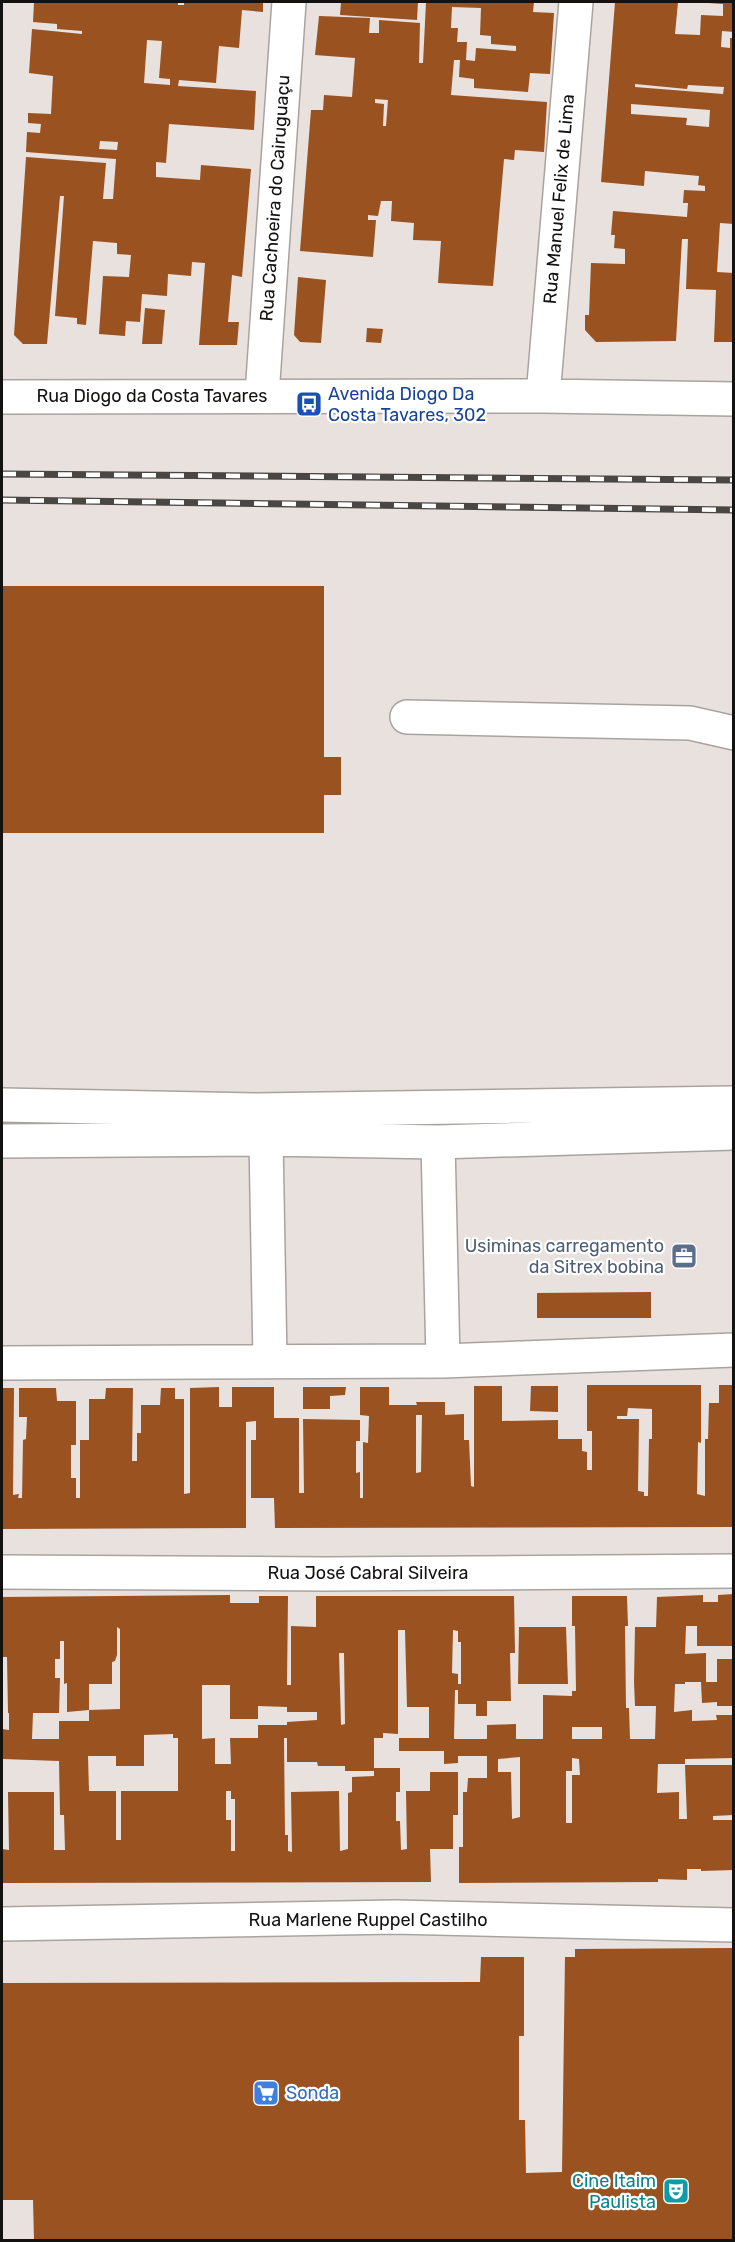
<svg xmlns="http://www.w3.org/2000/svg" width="735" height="2242" font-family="Rubik,sans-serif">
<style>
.building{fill:#9a5220;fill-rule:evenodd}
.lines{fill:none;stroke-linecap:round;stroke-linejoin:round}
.minor-casing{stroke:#a9a3a0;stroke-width:36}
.minor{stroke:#fff;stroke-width:33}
.rail-casing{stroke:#494644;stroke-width:7}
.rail{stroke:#fff;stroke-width:4.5;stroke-dasharray:14;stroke-linecap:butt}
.labels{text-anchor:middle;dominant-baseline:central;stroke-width:4.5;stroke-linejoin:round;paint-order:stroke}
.street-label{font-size:18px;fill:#141211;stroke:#fff}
.transit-label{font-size:18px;fill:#164399;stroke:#fff;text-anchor:start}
.service-label{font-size:18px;fill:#4e5e75;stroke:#fff;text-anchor:end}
.shop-label{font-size:18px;fill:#366cbe;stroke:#fff;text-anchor:start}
.culture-label{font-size:18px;fill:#0d838f;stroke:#fff;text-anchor:end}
</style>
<rect width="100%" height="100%" fill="#e8e1de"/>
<path class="building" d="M34,2H178V5H184V2H263V12L242,10L239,48L219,46L216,83L179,80L178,86L256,91L254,130L169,124L166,163L156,162V177L200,180L201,165L251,169L242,277L232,275L228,322H239L237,345H199L205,263L192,262L191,276L168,274L167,296L142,294L140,322L126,321L125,336L99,334L103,276L129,277L131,255L117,254V243L93,241L86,325L77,324V318L55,316L64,196H60L47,344H23L14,335L26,157L106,163L103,199H113L116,159L26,152L27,132L40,133L41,124L28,123V113L51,114L53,76L29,73L32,29L82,34V31L57,29V24L33,22ZM147,40L162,41L159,78L170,79V85L144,83ZM100,141L118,142L117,150L99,149Z
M341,2H418L417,20L340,15Z
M426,2H534L533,12L554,13L550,74L530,73L528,92L474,88V79L459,77L460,60H454L451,95L547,102L544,152L515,150L514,160L504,159L493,286L438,283L441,241L413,240L414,223L391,221L392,201H381L378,216L368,215V220H376L373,257L300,251L311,110H323L324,95L352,97L355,58L315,55L319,16L370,18L369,33H379V20L420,23L419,63H423ZM452,7L481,8L480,35L491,36V44L516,46V51L476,48L475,61L466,60L467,42H457L458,28H451ZM375,99L388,100L386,126H383L384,104L375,103Z
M615,2H678L675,34L700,35L701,15L723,16V4L708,3V2H734V32L722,31L721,47L730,48V38H734V224L720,223L717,272L734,273V342H714L716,290L686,289L688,239H682L676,341L596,342L585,330V315H589L591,263L625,264V249L614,248L615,235H611L613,211L687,217L688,203H683L684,190L705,191V186L698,185L699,176L645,171L644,186L601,182ZM635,84L687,89L688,85L724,87L723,94L635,87ZM631,104L710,110L709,127L686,125L687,118L631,114Z
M298,277L326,280L321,343L300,342L294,335Z
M145,308L165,310L162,344H142Z
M367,328L383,329L381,343L366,342Z
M2,586H324V757H341V795H324V833H2Z
M651,1292V1318H537V1293Z
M587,1385H701V1443L698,1442L697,1494L705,1496V1439H708L709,1403H719V1385H734V1527L275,1528L274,1498H251V1440H256V1421L246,1422V1528L2,1529V1388H14L13,1495L19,1494L18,1498H22L23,1440L26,1439L27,1417H19V1388H56L57,1401H76V1445H71V1478H76V1498H80V1440H89V1399H105L106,1388H133L132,1461H137V1433H141V1405H160L161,1388H175V1399H184V1494L190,1493V1388L219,1387V1407H232V1387H274V1418H299V1493H304L303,1419L360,1420V1441H356V1473L360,1472V1498H363V1442L368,1443L369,1416L360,1415V1387H389V1405H417L416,1402H445V1415L464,1414V1440H469L471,1486L474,1487V1386H502V1421L558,1420V1439H582V1451L587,1452V1470H592V1431H587ZM628,1408L652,1409V1439H649L648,1496H644V1492L638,1491L639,1419H617V1416H627ZM416,1415H422L421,1472L416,1473Z
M531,1386H558V1412L530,1411Z
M303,1387H346L345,1395L330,1396V1409H303Z
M734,1594V1646H697V1626H686L685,1654L706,1653V1682H717V1659H734V1706H717V1702L702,1703L701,1682H685V1684H675L674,1712L692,1710V1721L717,1720L716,1715H734V1758L685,1759V1764H658L657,1793L679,1792V1819H687L685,1765H734V1815L713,1816V1820H734V1870L701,1871V1869H687V1880L658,1879V1882L459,1883V1847H463V1792H467L468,1778H487V1756H458V1763L444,1764V1751H399V1738H429V1707H407L405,1630H398V1734L383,1733V1738H374V1768H400V1792H396V1821H400L401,1850L407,1849L406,1791H430V1772H458V1815H453V1849H430L431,1882L2,1883V1849L9,1850L8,1792H54V1850H65L64,1815H60L59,1761L3,1759V1754H2V1729L9,1730V1713H8L7,1657H2V1597L230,1595V1603H259V1596H288L287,1685H291V1626L316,1627V1596H514L515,1653H510L511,1701H487V1716H476V1704H458V1690H455L454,1739H487V1725L516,1724V1739H543V1695L572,1696V1691H576L575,1626H572V1596H627L628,1626H625L626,1708H629L630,1739H655L656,1706H635L634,1682L635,1627H656L657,1597L703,1595V1602H718V1595ZM117,1627L120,1629V1709L89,1710V1721H59V1739H32L33,1713H59L60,1678H55V1659H60V1641H64V1684L67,1683V1712L89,1710V1684H112V1662L115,1661L117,1655ZM453,1630L458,1631V1642H461V1684H458V1674L452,1673ZM339,1653H344L345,1724L341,1725ZM202,1685H230V1719H258V1706L287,1707V1712H317V1720L287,1722V1725H258V1738H230L231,1764H215V1738L202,1739ZM572,1727H602V1739H572ZM173,1734V1738H178V1791H121V1840H116V1791H89L88,1756H116V1766H144V1735ZM284,1738H287V1762H317L318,1766H345V1771H374V1776L352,1777V1792L348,1793V1849L340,1851L339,1791L291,1792L292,1852L288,1851V1835H285ZM520,1757V1817L512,1819L511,1772H498V1759ZM572,1758L579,1759L580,1775H572V1823H566V1771H572ZM226,1791H231V1799H235V1851H231V1820H226Z
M519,1627H566L568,1684H518Z
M734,1948V2240H34L33,2200H2V1983L480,1982L481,1957H524V2036H519V2120H525L526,2173L562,2172L565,1957H575V1949Z"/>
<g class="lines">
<defs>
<path id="minor" d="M262,395L289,2
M543,396L576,2
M2,397L543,396L734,399
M407,717L690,723L734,733
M2,1105L256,1110L734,1103
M266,1139L270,1361
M2,1141L266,1139L438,1142L734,1133
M438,1142L443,1361
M2,1363L443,1361L734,1350
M2,1572L327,1574L734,1571
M2,1924L395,1917L734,1925"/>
</defs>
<use href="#minor" class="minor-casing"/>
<use href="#minor" class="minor"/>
<defs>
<path id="rail" d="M2,474L734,480
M2,500L734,510"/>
</defs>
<use href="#rail" class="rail-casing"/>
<use href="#rail" class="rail"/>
</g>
<defs>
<symbol id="bus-square" viewBox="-11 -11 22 22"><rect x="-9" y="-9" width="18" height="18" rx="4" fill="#1a4fb4" stroke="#fff"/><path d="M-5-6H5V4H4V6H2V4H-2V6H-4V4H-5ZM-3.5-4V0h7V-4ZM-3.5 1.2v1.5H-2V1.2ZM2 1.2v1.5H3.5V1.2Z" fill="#fff"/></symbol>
<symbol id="office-square" viewBox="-11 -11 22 22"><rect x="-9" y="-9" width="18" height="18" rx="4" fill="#5c6f8a" stroke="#fff"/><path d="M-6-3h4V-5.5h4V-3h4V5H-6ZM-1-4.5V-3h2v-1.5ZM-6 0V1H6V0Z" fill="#fff"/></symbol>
<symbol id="supermarket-square" viewBox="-11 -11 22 22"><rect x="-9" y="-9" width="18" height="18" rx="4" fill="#3f7fe0" stroke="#fff"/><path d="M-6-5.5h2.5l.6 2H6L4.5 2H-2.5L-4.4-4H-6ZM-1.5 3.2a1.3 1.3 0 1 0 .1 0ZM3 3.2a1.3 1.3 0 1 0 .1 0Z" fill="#fff"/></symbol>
<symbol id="theatre-square" viewBox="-11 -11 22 22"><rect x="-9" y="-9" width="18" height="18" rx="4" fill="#0f9aa8" stroke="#fff"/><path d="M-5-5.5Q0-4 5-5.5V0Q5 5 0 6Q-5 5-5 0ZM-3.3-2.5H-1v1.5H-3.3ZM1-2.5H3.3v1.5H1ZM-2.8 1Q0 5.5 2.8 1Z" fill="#fff"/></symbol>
</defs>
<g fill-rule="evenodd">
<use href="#bus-square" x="294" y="389" width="30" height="30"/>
<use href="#office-square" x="669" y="1241" width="30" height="30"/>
<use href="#supermarket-square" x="251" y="2078" width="30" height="30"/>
<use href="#theatre-square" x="661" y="2176" width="30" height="30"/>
</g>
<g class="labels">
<g class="street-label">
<text transform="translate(275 198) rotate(-86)">Rua Cachoeira do Cairuguaçu</text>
<text transform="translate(559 199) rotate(-85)">Rua Manuel Felix de Lima</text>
<text x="152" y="396">Rua Diogo da Costa Tavares</text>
<text x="368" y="1573">Rua José Cabral Silveira</text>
<text x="368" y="1920">Rua Marlene Ruppel Castilho</text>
</g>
<g class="transit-label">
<text x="328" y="394">Avenida Diogo Da<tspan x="328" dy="21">Costa Tavares, 302</tspan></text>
</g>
<g class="service-label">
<text x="664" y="1246">Usiminas carregamento<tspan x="664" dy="21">da Sitrex bobina</tspan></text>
</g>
<g class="shop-label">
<text x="286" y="2093">Sonda</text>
</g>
<g class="culture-label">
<text x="656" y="2181">Cine Itaim<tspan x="656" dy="21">Paulista</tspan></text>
</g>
</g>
<rect width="735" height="2242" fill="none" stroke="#141211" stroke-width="6"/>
</svg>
